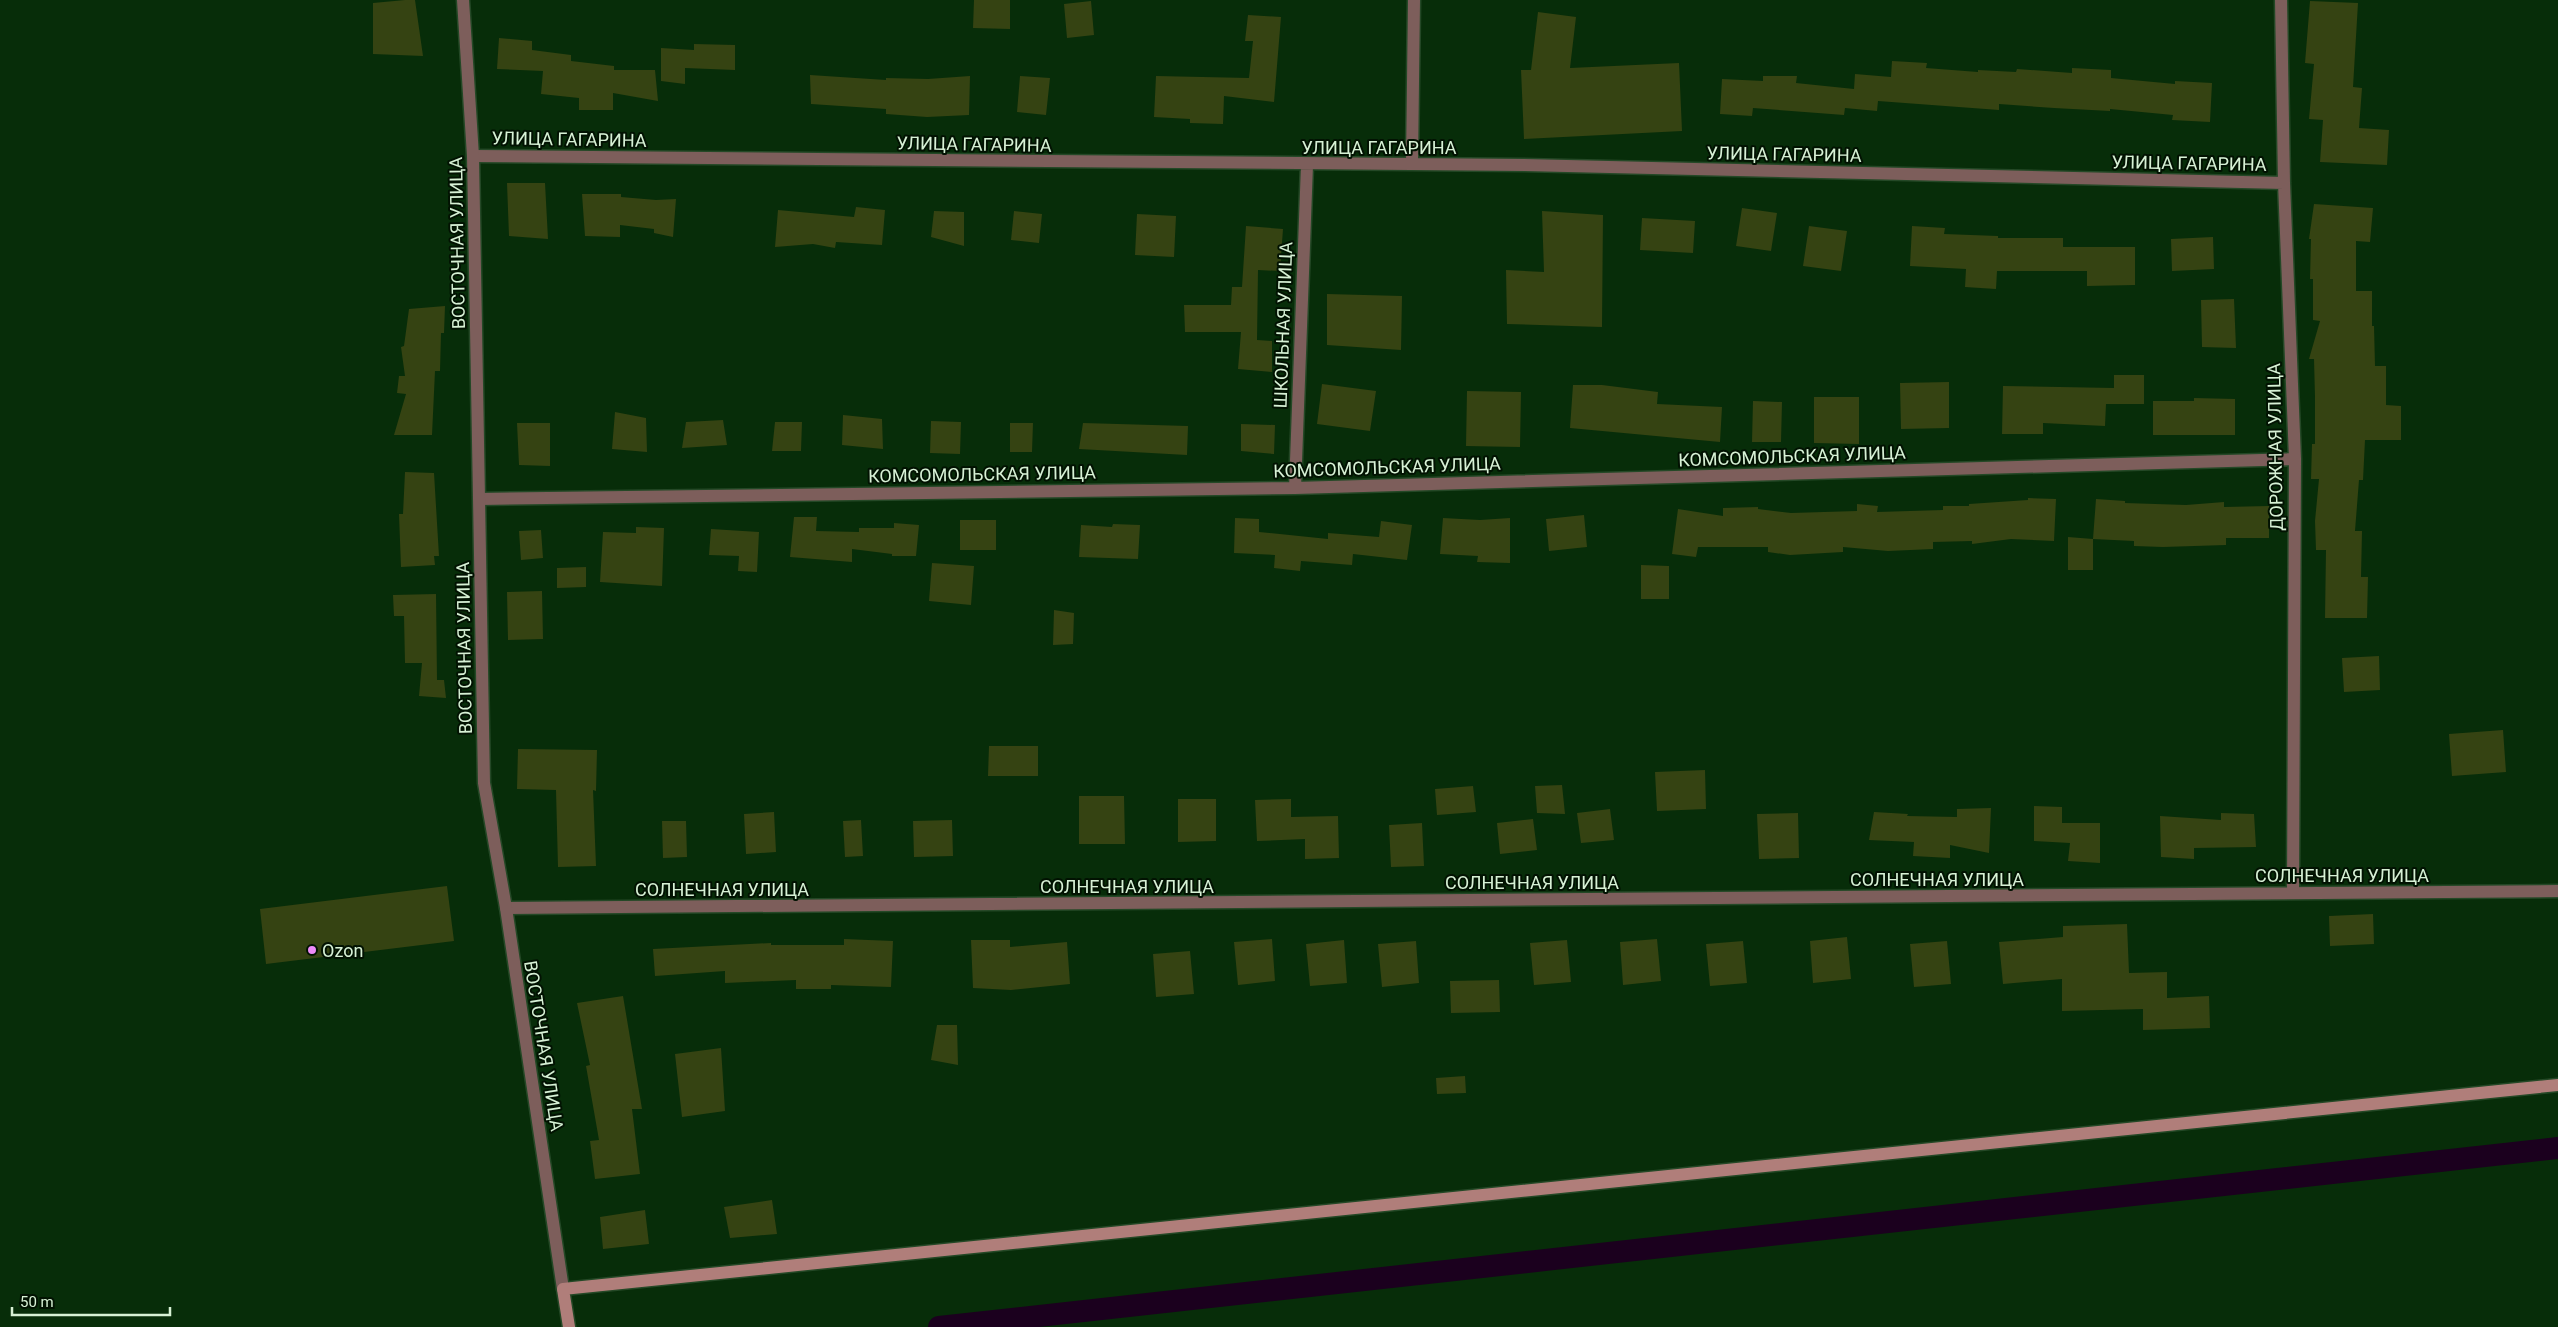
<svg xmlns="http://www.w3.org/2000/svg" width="2558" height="1327" font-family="Roboto,sans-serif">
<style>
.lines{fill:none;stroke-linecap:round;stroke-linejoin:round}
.canal{stroke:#1b001e;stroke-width:22}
.building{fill:#354312}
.minor-casing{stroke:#244826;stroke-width:15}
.tertiary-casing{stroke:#244826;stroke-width:15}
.secondary-casing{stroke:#244826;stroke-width:15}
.minor{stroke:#7d5e5b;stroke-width:12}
.tertiary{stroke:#7d5e5b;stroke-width:12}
.secondary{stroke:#b07e7a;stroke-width:12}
.poi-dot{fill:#ee8bf8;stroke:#021202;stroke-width:2}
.labels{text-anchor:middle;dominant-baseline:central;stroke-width:4;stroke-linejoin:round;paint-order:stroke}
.street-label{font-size:18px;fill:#d7f1d5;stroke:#021202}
.poi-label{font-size:18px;fill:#d7f1d5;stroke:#021202;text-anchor:start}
</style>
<rect width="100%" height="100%" fill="#072d09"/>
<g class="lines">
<path class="canal" d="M939,1327L2558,1148"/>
</g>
<path class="building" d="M405,0H415L423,56L373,54V3Z
M974,0H1010V29L973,28Z
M1091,1L1094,35L1067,38L1064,4Z
M2310,1L2358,3L2353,87L2362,88L2359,128L2389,130L2387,165L2320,162L2323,120L2309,119L2314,64L2305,63Z
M1538,12L1576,17L1570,68L1679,63L1682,131L1524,139L1521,70H1531Z
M1248,15L1281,17L1274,102L1224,96L1223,124L1190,123V119L1154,117L1156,76L1249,78L1253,41H1245Z
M499,38L532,41V50L571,55V61L614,66V70H655L658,101L613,93V110H579V98L541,94L543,71L497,69Z
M694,44L735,45V70L685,68V84L661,81V48L694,50Z
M1892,61L1927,63L1926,68L1978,72V70L2016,72L2017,69L2072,73V68L2111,70V78L2175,84V81L2212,83L2210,122L2172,120L2173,115L2110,109V111L2054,108L1999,104V110L1878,101L1877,111L1845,108L1844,115L1753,108L1752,116L1720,114L1722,79L1763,81V76H1797L1796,83L1854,89L1855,74L1891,77Z
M810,75L886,80V78L928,79L970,76L969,115L927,117L886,114V109L811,104Z
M1020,76L1050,78L1046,115L1017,112Z
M507,183H545L548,239L509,236Z
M582,194H621V197L656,200L676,199L673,237L654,233V229L620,225V237L585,236Z
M2314,204L2373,208L2370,242L2356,241V291H2372V326H2374L2375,366H2386V405L2401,406V440H2365L2363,480H2359L2355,531H2362L2361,577H2368L2367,618H2325L2326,550H2316L2315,521L2319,479H2311L2312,444H2315V397L2314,359H2309L2320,321L2313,320V279H2310L2311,239H2309Z
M856,207L885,210L882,245L836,242L835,248L813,244L775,247L778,210L854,217Z
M1742,208L1777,213L1771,251L1736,246Z
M934,211L964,212V246L931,237Z
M1014,211L1042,214L1039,243L1011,240Z
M1542,211L1603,215L1602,327L1507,324L1506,270L1544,272Z
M1137,214L1176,216L1174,257L1135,255Z
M1642,218L1695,221L1693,253L1640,250Z
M1246,226L1283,229L1280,271L1258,270L1257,340L1272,341V372L1238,369L1241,332H1185L1184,305H1231L1232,287H1242Z
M1809,226L1847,231L1841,271L1803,266Z
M1912,226L1945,228L1944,234L1998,236V238H2063V247H2135V285L2087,286V271H1997L1996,289L1965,287L1966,269L1910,266Z
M2213,237L2214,269L2172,271L2171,239Z
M1327,294L1402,296L1401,350L1327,345Z
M2234,299L2236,348L2202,347L2201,300Z
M445,306L444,333H441L440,371H435L432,435H394L406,394L397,393L399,376H405L401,347L404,346L409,309Z
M2114,375H2144V404H2106L2105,426L2043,423V434H2002L2003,386L2114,388Z
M1949,382V428L1901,429L1900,383Z
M1322,384L1376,391L1370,431L1317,424Z
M1573,385H1602L1658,392L1657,404L1722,407L1720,442L1570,428Z
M1467,391L1521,392L1520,447L1466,446Z
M1814,397H1859V444L1814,443Z
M2194,398L2235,399V435H2153V401H2194Z
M1753,401L1782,402L1781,442H1752Z
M615,412L646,418L647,452L612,449Z
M843,415L882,419L883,449L842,445Z
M723,420L727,445L682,448L686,422Z
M931,421L961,422L960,454L930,453Z
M775,422H802L801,451H772Z
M517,423H550V466L519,465Z
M1010,423H1033L1032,452H1010Z
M1083,423L1188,426L1187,455L1079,449Z
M1241,424L1275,425L1274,454L1241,451Z
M405,472L434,473L439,556H434L435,565L401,567L399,514H403Z
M2028,498L2056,499L2054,541L2011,539L1972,544V541L1933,542V549L1888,551L1843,547V552L1790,555L1768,552V547H1698L1696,557L1672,554L1678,509L1723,516V508L1758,507V509L1791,513L1857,511V504L1878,506L1877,512L1943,510V506H1969V504L2028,500Z
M2096,499L2125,501V503L2186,505L2224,502V507L2269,506V538H2226V545L2163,547L2134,546V541L2093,539Z
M1584,515L1587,547L1549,551L1546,519Z
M794,517H817L816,531L859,532V528H894V523L919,525L916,556H892V554L852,549V562L790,557Z
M1235,518L1259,519V532L1328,539V533L1379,537L1381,521L1412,525L1407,560L1353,554L1352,565L1301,561L1300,571L1274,568L1275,555L1234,553Z
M1443,518L1480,520L1510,518V563L1477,562L1478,556L1440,554Z
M960,520H996V550H960Z
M1113,524L1140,525L1138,559L1079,557L1081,525L1112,527Z
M636,527L664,528L662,586L600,582L603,532L636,533Z
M711,529L759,532L757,572L738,571L739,556L709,555Z
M541,530L543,558L521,560L519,531Z
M2068,537L2093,539V570H2068Z
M932,563L974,566L971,605L929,601Z
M1641,565L1669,566V599H1641Z
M586,567V587L557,588V568Z
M542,591L543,639L508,640L507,592Z
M436,594L437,680H444L446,698L419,696L422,663H405L404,616H394L393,595Z
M1054,610L1074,613L1073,644L1053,645Z
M2379,656L2380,690L2344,692L2342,658Z
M2503,730L2506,772L2452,776L2449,734Z
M989,746H1038V776H988Z
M518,749L597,750L596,791L593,790L596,866L558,867L556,790L517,789Z
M1705,770L1706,809L1657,811L1655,772Z
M1562,785L1565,814L1537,813L1535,786Z
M1473,786L1476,812L1437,815L1435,789Z
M1079,796H1124L1125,844H1079Z
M1178,799H1216V841L1178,842Z
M1291,799V817L1338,816L1339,858L1305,859V839L1257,841L1255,800Z
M2034,806L2062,807V823H2100V863L2068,861L2070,843L2034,841Z
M1991,808L1989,853L1950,845V858L1913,856L1914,842L1869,840L1874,812L1908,814L1907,816L1957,817V809Z
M1610,809L1614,840L1581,843L1577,813Z
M774,812L776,852L746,854L744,814Z
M1798,813L1799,858L1759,859L1757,814Z
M2221,813L2254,814L2256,847L2194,848V859L2161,857L2160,816L2221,820Z
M1533,819L1537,850L1500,854L1497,823Z
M861,820L863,856L845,857L843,821Z
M952,820L953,856L914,857L913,821Z
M662,821H686L687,857L663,858Z
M1422,823L1424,866L1391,867L1389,825Z
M447,886L454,941L266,964L260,909Z
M2373,914L2374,944L2330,946L2329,916Z
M2127,924L2129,973L2167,972V998L2209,996L2210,1028L2143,1030V1009L2062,1011V979L2003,984L1999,942L2063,937V926Z
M1847,937L1851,979L1813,983L1810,941Z
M844,939L893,941L891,987L831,985V989H796V980L725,983V971L655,976L653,949L771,943V945H844Z
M1272,939L1275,981L1238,985L1234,942Z
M1657,939L1661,981L1623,985L1620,942Z
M971,940H1010V947L1067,942L1070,984L1011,990L973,988Z
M1344,940L1347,983L1310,986L1306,944Z
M1567,940L1571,982L1534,985L1530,943Z
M1416,941L1419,983L1382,987L1378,944Z
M1743,941L1747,983L1710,986L1706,944Z
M1947,941L1951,984L1914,987L1910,944Z
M1190,951L1194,994L1156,997L1153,954Z
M1499,980L1500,1012L1451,1013L1450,981Z
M623,996L642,1109H632L640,1174L595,1179L590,1141L599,1140L586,1066L590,1065L577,1003Z
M937,1025H957L958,1065L931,1060Z
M721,1048L725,1111L682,1117L675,1054Z
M1465,1076L1466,1093L1437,1094L1436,1078Z
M772,1200L777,1234L730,1238L724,1207Z
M645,1210L649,1244L603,1249L600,1217Z"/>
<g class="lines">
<defs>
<path id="minor" d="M2281,0L2284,183L2295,459L2293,893
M473,156L1524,165L2284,183
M1412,164L1414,0
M1295,488L1307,165
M480,499L1295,488L2295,459
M506,908L2558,891"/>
<path id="tertiary" d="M463,0L473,156L484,783L506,908L563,1289"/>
<path id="secondary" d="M569,1327L563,1289L2558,1085"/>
</defs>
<use href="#minor" class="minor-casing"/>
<use href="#tertiary" class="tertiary-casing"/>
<use href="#secondary" class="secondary-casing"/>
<use href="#minor" class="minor"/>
<use href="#tertiary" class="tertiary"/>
<use href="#secondary" class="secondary"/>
</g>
<circle class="poi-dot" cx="312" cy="950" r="5"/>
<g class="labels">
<g class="street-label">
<text transform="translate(569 139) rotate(1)">УЛИЦА ГАГАРИНА</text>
<text transform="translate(974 144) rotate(1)">УЛИЦА ГАГАРИНА</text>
<text x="1379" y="147">УЛИЦА ГАГАРИНА</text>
<text transform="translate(1784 154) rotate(1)">УЛИЦА ГАГАРИНА</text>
<text transform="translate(2189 163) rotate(1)">УЛИЦА ГАГАРИНА</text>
<text transform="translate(457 243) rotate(-91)">ВОСТОЧНАЯ УЛИЦА</text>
<text transform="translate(1283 325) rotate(-88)">ШКОЛЬНАЯ УЛИЦА</text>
<text transform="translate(2275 447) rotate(-91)">ДОРОЖНАЯ УЛИЦА</text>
<text transform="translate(1792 456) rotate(-2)">КОМСОМОЛЬСКАЯ УЛИЦА</text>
<text transform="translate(1387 467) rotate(-2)">КОМСОМОЛЬСКАЯ УЛИЦА</text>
<text transform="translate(982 474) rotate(-1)">КОМСОМОЛЬСКАЯ УЛИЦА</text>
<text transform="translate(464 648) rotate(-91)">ВОСТОЧНАЯ УЛИЦА</text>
<text x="2342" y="875">СОЛНЕЧНАЯ УЛИЦА</text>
<text x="1937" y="879">СОЛНЕЧНАЯ УЛИЦА</text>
<text x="1532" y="882">СОЛНЕЧНАЯ УЛИЦА</text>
<text x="1127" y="886">СОЛНЕЧНАЯ УЛИЦА</text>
<text x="722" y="889">СОЛНЕЧНАЯ УЛИЦА</text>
<text transform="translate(544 1046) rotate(81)">ВОСТОЧНАЯ УЛИЦА</text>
</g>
<g class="poi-label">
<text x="322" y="950">Ozon</text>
</g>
</g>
<path d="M12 1307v8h158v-8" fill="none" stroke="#d7f1d5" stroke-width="2.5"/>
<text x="20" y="1307" font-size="15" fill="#d7f1d5" stroke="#021202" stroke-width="4" paint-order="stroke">50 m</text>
</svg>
